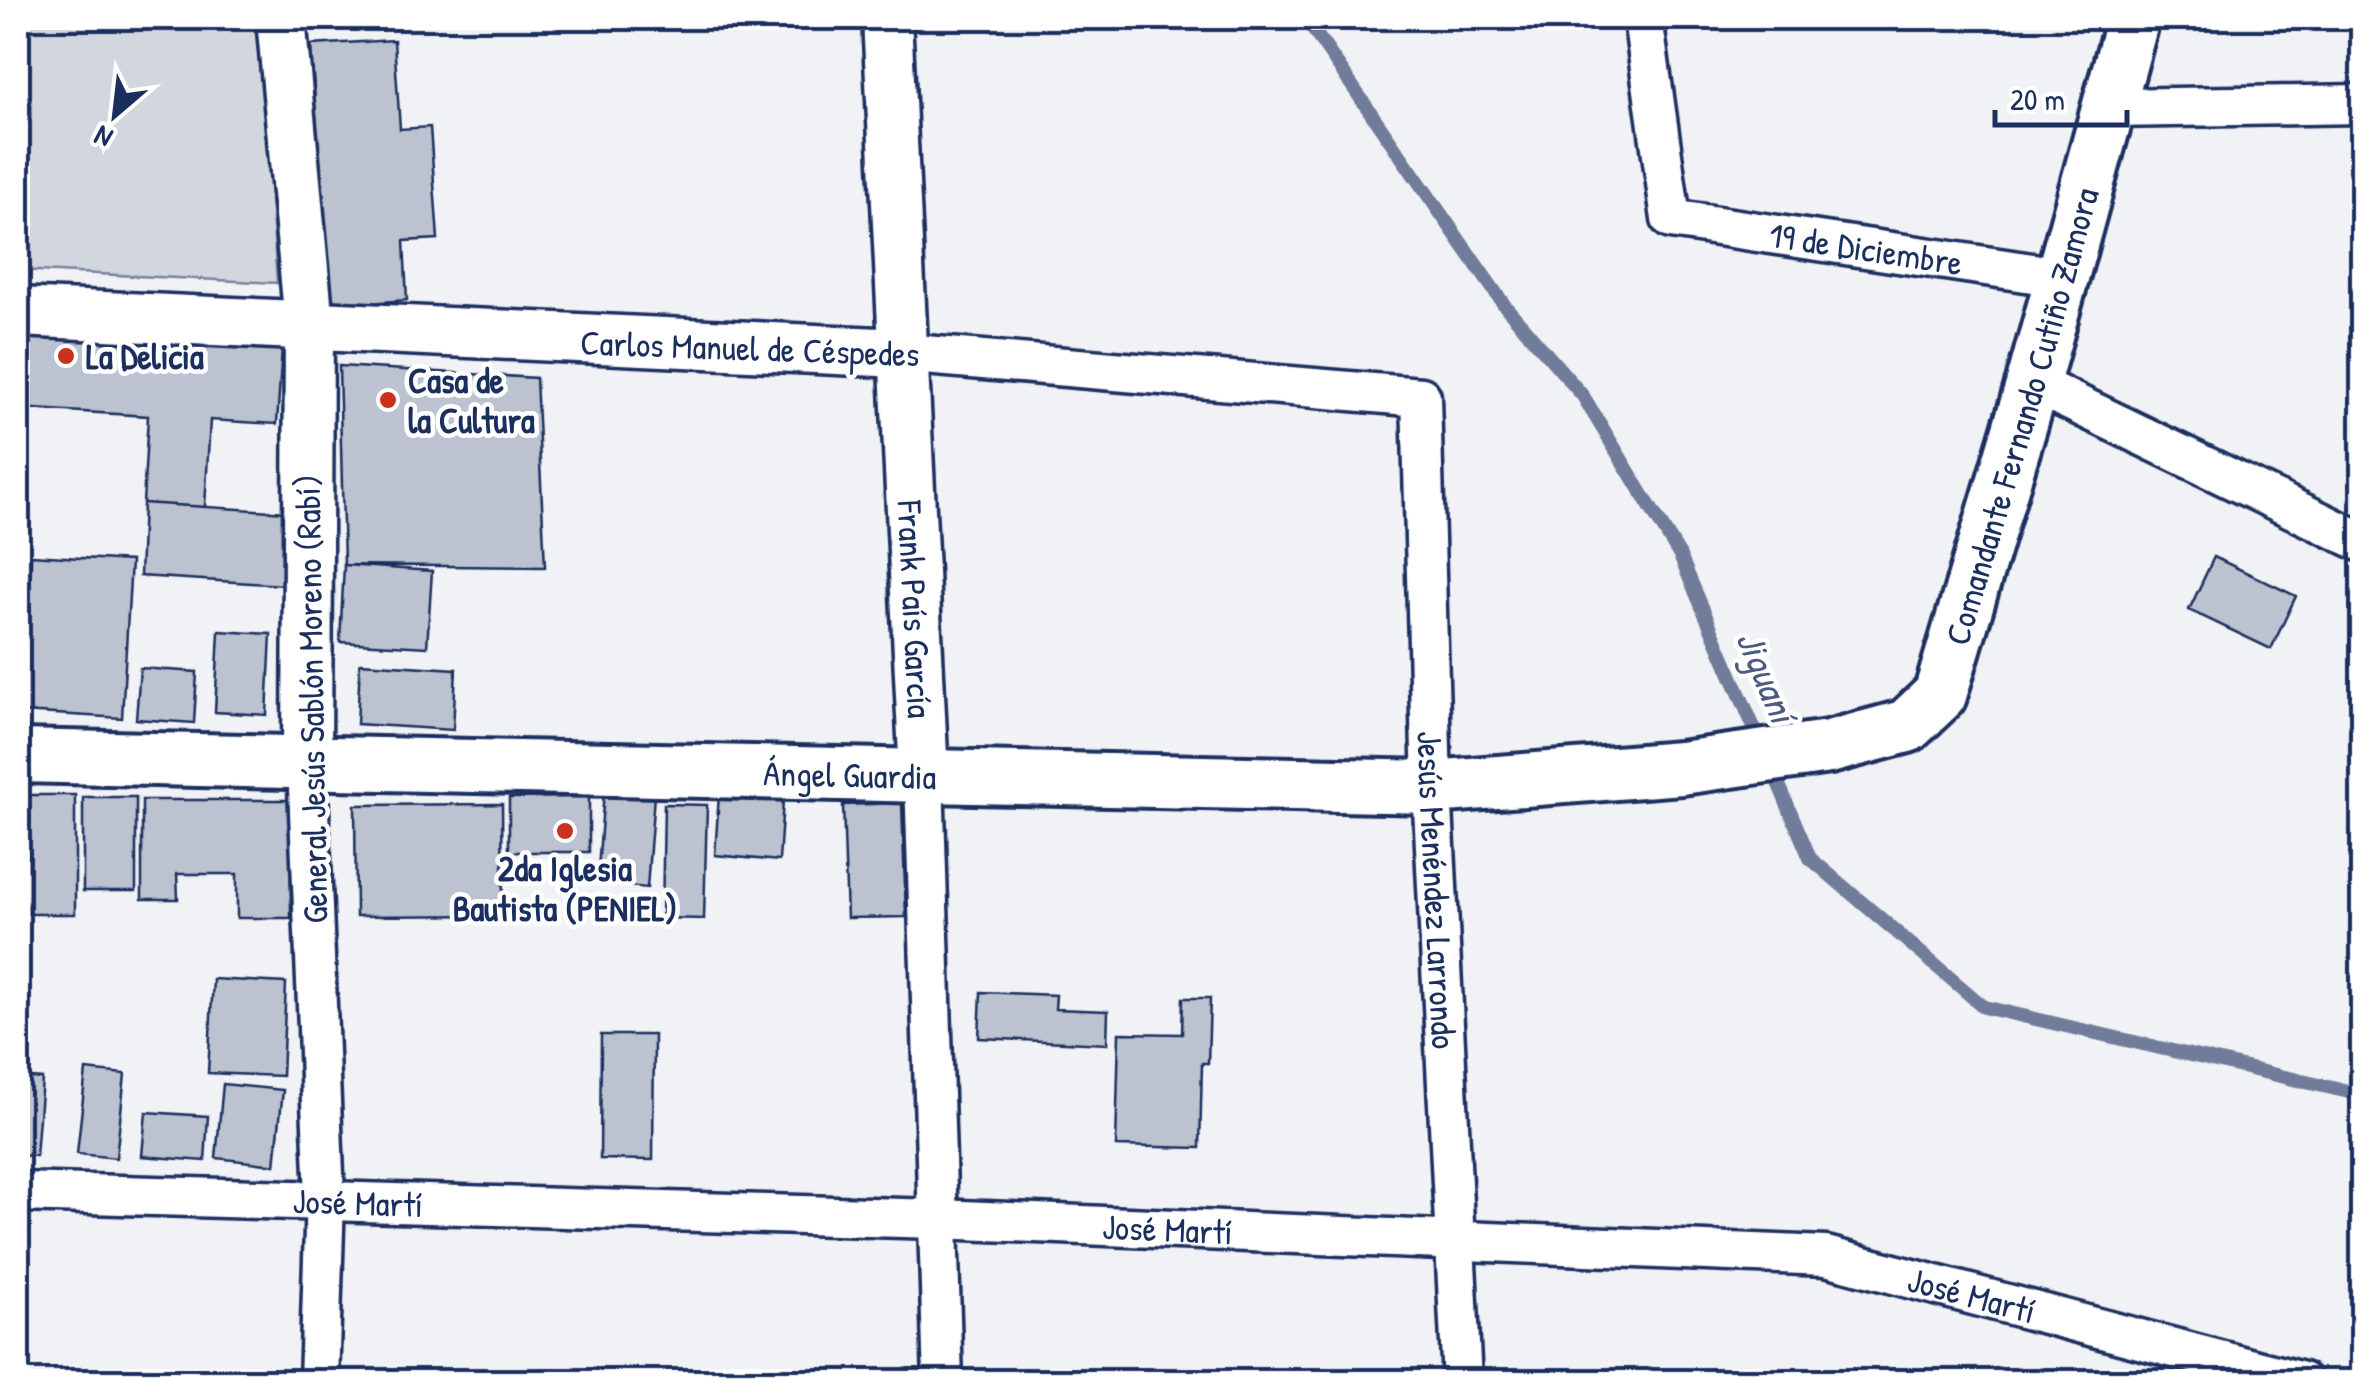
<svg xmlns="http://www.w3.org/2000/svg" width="2380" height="1399" font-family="'Patrick Hand',sans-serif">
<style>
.green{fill:#d2d6df;stroke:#76829e;stroke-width:2.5}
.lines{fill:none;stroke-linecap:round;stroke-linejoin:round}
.stream{stroke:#707c9a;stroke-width:14}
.building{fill:#bcc2d0;stroke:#1b2f5e;stroke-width:2.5}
.minor-casing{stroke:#1b2f5e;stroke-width:45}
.tertiary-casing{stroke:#1b2f5e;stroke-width:55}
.secondary-casing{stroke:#1b2f5e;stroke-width:60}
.minor{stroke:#fff;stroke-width:38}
.tertiary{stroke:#fff;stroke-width:48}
.secondary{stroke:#fff;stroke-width:52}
.poi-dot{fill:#c8321e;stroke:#fff;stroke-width:4}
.labels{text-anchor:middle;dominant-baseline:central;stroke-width:9;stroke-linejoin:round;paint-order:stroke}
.street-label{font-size:35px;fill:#1b2f5e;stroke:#fff}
.poi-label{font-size:35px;font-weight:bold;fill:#1b2f5e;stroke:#fff;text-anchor:start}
.water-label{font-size:38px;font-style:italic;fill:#4c5c81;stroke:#fff}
</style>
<rect width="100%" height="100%" fill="#f1f2f5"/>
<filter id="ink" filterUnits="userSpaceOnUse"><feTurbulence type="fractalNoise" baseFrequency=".01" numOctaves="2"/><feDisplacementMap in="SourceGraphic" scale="20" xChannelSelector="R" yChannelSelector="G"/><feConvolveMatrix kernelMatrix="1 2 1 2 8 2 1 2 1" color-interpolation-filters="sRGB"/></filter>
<g filter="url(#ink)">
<path class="green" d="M18,18H259L277,283L18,270Z"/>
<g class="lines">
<path class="stream" d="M1305,18L1505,306L1583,396L1680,556L1762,746
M1771,766L1810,858L1984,1007L2362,1095"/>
</g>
<path class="building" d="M394,40L400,129L430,127L438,239L404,241L407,300L329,306L311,45Z
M18,331L282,347L277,424L210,420L205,507L143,503L148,416L18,408Z
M339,366L536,378L545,567L344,565Z
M143,503L288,512L284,585L140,576Z
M31,555L131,561L122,718L22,712Z
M2214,557L2296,596L2271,649L2189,610Z
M344,565L432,571L427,647L340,642Z
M219,631L271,634L267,715L215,712Z
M360,663L456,669L453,730L357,724Z
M140,668L197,672L194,723L136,719Z
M604,791L654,795L647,888L597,883Z
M18,794H19L20,907H18Z
M719,794L783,800L779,861L715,855Z
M29,795H75V914H29Z
M83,797H136V891H83Z
M589,797V852H509V798Z
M142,800H290L291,918H237V874H177L178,899H142Z
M902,803L906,917L847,918L843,805Z
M502,804L503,915L356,916L355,805Z
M664,804L707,805L704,919L662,918Z
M213,979L286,983L282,1076L208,1073Z
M981,992L1056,995L1055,1009L1108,1011L1107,1044L979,1038Z
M1183,998H1210L1208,1063H1202L1200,1148L1116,1146L1119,1033L1182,1034Z
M601,1035H654L653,1160L600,1159Z
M86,1070L125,1074L116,1158L77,1154Z
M18,1077L42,1079L36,1156L18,1155Z
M223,1084L283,1090L275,1165L216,1158Z
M146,1112L208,1116L205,1161L142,1156Z"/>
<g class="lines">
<defs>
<g id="minor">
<path id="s1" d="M1643,18L1671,219L2059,277"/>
<path d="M2110,108L2362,104"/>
<path id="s2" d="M901,353L1421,397L1432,787L1462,1382"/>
<path d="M2033,383L2362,542"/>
<path d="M307,763L325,1198L319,1382"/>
<path d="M924,777L943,1382"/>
<path id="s3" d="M18,1192L937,1219L1826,1256L2302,1382"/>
</g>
<g id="tertiary">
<path d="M281,18L309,324L307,763"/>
<path id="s4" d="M887,18L924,777"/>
<path d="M18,312L901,353"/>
</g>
<g id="secondary">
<path id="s5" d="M18,756L1432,787L1681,768L1829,747L1907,726L1940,695L2033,383L2133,18"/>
</g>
</defs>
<use href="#minor" class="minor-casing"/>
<use href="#tertiary" class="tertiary-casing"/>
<use href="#secondary" class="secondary-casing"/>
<use href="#minor" class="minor"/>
<use href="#tertiary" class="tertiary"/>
<use href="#secondary" class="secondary"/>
</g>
</g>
<g class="poi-dot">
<circle cx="66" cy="356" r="10"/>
<circle cx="388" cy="400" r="10"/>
<circle cx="565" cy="831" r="10"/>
</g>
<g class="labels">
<g class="street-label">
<text stroke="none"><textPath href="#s1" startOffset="400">19 de Diciembre</textPath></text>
<text transform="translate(750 348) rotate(2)">Carlos Manuel de Céspedes</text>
<text stroke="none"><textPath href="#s5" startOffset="2230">Comandante Fernando Cutiño Zamora</textPath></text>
<text stroke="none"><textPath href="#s4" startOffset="592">Frank País García</textPath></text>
<text transform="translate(311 699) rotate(-91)">General Jesús Sablón Moreno (Rabí)</text>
<text stroke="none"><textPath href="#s5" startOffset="832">Ángel Guardia</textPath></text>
<text stroke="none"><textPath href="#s2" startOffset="1015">Jesús Menéndez Larrondo</textPath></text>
<text stroke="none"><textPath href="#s3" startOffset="340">José Martí</textPath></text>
<text stroke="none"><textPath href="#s3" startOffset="1150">José Martí</textPath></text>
<text stroke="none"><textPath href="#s3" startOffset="1960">José Martí</textPath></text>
</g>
<g class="poi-label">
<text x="86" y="356">La Delicia</text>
<text x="408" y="380">Casa de<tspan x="408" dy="40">la Cultura</tspan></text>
<text x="565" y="868" text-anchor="middle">2da Iglesia<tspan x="565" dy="40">Bautista (PENIEL)</tspan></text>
</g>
<g class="water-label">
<text transform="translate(1767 676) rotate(67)">Jiguaní</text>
</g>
</g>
<rect width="2380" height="1399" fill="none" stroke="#fff" stroke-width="60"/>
<rect x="30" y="30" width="2320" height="1339" fill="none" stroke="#1b2f5e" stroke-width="4" filter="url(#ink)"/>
<g transform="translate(115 115) rotate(208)" stroke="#ffffff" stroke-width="8" paint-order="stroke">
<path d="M0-8L18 38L0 25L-18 38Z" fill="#1b2f5e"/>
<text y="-15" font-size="28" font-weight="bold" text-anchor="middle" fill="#1b2f5e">N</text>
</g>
<path d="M1995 110v15h132v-15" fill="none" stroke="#1b2f5e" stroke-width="5"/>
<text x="2010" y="110" font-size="30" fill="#1b2f5e" stroke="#ffffff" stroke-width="8" paint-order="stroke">20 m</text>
</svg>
